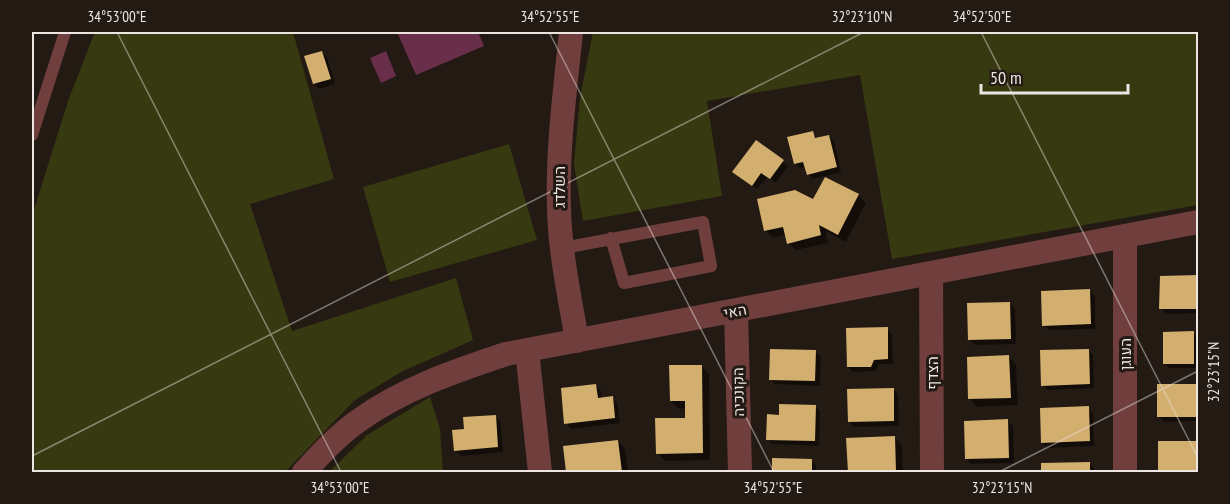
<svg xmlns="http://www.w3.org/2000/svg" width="1230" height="504" font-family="'PT Sans Narrow',Heebo,sans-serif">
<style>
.green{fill:#373911}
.water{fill:#692e4a}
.shadow{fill:#0007}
.building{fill:#d2af6f}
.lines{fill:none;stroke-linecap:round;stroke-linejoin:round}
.lane{stroke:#703f3d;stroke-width:12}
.street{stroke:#703f3d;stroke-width:24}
.ticks{fill:none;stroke:#ece5e1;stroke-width:1.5;stroke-opacity:0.45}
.labels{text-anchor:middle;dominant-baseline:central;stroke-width:6;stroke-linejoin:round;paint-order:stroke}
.street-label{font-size:15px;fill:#ece5e1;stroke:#241a14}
.neatline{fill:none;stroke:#ece5e1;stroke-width:2}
.ticks-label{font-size:15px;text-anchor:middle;fill:#ece5e1}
</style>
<rect width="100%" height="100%" fill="#241a14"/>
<path class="green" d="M95,32H293L334,179L250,204L292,331L456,278L473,340L401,372L355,400L285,472H32V216L69,98Z
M593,32H1198V205L892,259L860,75L707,101L722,196L583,221L574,164L580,98Z
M509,144L537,240L390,282L363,187Z
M430,397L440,429L443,472H329L367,435Z"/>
<path class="water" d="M397,32H478L484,46L416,75Z
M386,51L396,76L381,83L370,58Z"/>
<path class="shadow" d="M322,52L327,57L335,84L319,89L314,83Z
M812,133L817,138L829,136L834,141L841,172L813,179L808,174L806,167L800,168L795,163Z
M756,142L788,166L776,183L767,177L757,189L739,177Z
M825,179L859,196L866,203L846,242L826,231L828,243L796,250L788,243L786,235L773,238L766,231L759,200L814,201Z
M1161,277H1198V313L1166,314L1161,308Z
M1089,290L1095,296V329L1049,330L1044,325Z
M1010,304L1015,309L1016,344L975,345L969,340Z
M887,329L892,334L893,364H879L876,371L853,372L848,367Z
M1194,333L1198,338V368H1169L1164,363Z
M1088,350L1093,355L1094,388L1048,390L1042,385Z
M816,352L821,357L820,386L775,384L770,379Z
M1009,357L1016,365L1018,405L977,407L970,399Z
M701,366L709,374L710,460L665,461L657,453L687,419V408L679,409L671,401Z
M1158,385H1198V421L1164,422L1158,416Z
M596,386L601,391L602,399L612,398L617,403L620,423L571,429L566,423Z
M893,389L898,394L899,426L854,427L849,422Z
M815,406L820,411L819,446L773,444L767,439L780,417Z
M1088,408L1093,413L1094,446L1048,448L1042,443Z
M495,416L500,421L503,452L461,456L456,451L466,430Z
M1008,421L1013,426L1014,463L971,464L966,459Z
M894,437L902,445L903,472H849L848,439Z
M618,441L625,449L628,472H567Z
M1160,442H1198V472H1159Z
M774,460H811L816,466V472H773Z
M1089,463L1094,468V472H1043V465Z"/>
<path class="building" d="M322,51L331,79L313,84L304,56Z
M813,131L815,138L829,135L837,167L807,175L803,162L794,164L787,137Z
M756,140L784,160L770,179L761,173L752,186L732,172Z
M825,177L859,194L838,235L819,225L821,235L787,244L783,227L764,231L757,199L795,190L813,199Z
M1198,275V309H1159L1160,276Z
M1090,289L1091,324L1042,326L1041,291Z
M1010,302L1011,339L968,340L967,303Z
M888,327V359L874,360L871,367H847L846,328Z
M1194,331V364H1163V332Z
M770,349L816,350L815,381L769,380Z
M1089,349L1090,384L1041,386L1040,350Z
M1009,355L1011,398L968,399L967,357Z
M669,365H702L703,453L656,454L655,418H685V401H670Z
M596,384L598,398L613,396L615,418L564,424L561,388Z
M1157,384H1198V417H1157Z
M894,388V421L848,422L847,389Z
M779,404L816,405L815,441L766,440L767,414L779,415Z
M1089,406L1090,441L1041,443L1040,408Z
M496,415L498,447L454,451L452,430L464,429L463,417Z
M1008,419L1009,458L965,459L964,421Z
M895,436L896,472H848L846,438Z
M618,440L622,472H587V470L566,472L563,446Z
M1158,441H1198V472H1158Z
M772,458L812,459V472H772Z
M1090,462V472H1041V463Z"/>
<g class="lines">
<path class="lane" d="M32,135L65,32
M563,248L703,222L711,266L624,283L611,238"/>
<path class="street" d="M571,32C565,91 557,150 559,209C560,253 570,298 577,341
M1125,236V472
M931,273L932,472
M736,311L740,472
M527,350L540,472
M304,472C321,454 337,436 358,421C402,389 455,371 506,354L1198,222"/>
</g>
<path class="ticks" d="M117,32L341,472M549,32L774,472M981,32L1198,458M32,456L864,32M999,472L1198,371"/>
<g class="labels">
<g class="street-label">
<text transform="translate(559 187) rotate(-90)">השלדג</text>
<text transform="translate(735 311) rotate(-11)">האי</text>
<text transform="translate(1125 354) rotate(-90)">העוגן</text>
<text transform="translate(932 373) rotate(-90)">הצדף</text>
<text transform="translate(738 392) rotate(-91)">הקונכיה</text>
</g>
</g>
<rect width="1230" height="504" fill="none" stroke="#241a14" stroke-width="66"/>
<path d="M981 84v9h147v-9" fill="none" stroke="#ece5e1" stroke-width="3"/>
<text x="990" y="84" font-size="18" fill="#ece5e1" stroke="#241a14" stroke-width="4.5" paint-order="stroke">50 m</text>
<rect x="33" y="33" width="1164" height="438" class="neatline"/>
<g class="ticks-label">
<text x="117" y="22">34°53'00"E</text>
<text x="550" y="22">34°52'55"E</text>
<text x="862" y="22">32°23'10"N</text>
<text x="982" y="22">34°52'50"E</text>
<text transform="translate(1214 372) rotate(-90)" y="5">32°23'15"N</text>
<text x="340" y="493">34°53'00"E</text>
<text x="773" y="493">34°52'55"E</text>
<text x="1002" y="493">32°23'15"N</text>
</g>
</svg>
